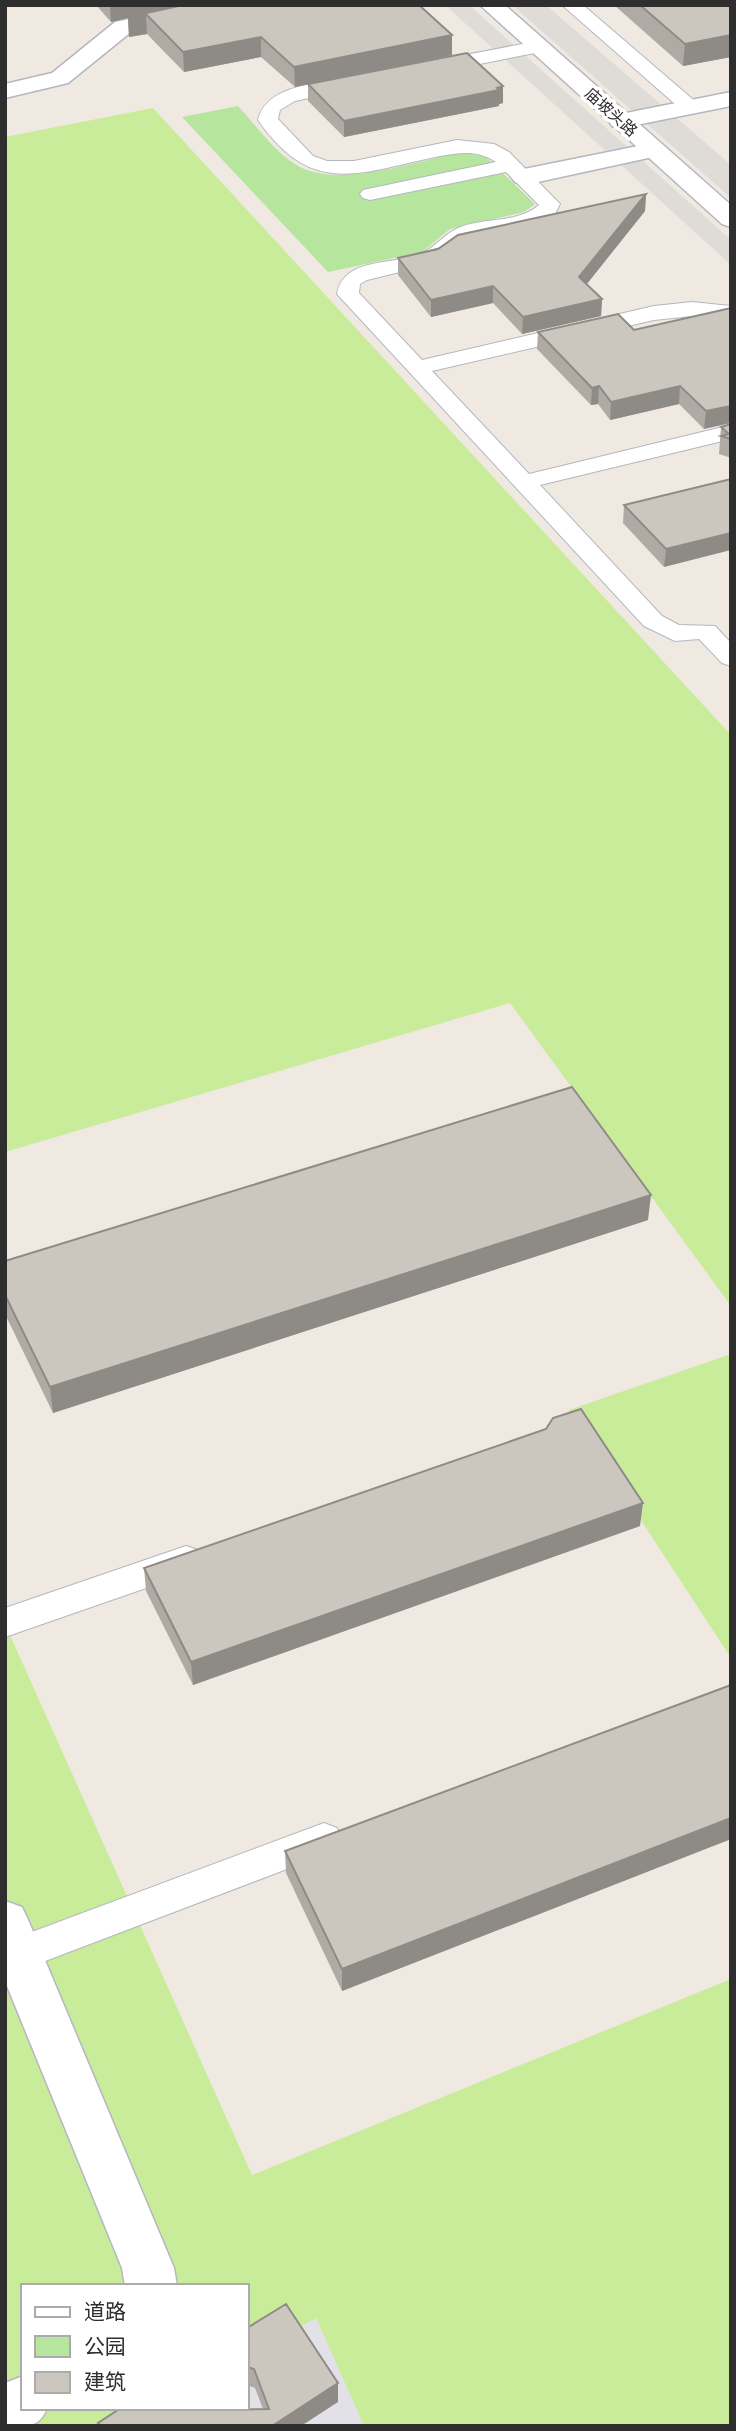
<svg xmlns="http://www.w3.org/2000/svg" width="736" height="2431" font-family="'Public Sans','Noto Sans SC',sans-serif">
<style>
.industrial{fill:#e3e1e8}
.green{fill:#b6e59e}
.pitch{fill:#c9ec9a}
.plaza{fill:#dfdcd8}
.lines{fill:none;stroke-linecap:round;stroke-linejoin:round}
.lane-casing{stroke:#b4b7c1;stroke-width:2}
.street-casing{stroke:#b4b7c1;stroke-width:3}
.secondary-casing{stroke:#b4b7c1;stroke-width:3}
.lane{fill:#fff;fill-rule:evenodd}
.street{fill:#fff;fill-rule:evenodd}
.secondary{fill:#fff;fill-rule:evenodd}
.wall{fill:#afaba4}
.shaded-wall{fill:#8e8b86}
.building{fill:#cbc7bf;stroke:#8e8b86;stroke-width:2}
.labels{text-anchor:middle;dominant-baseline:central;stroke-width:7;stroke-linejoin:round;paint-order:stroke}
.far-street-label{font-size:16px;fill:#2e2e2e;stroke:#fff}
</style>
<rect width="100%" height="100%" fill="#efe9e1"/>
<path class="industrial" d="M316,2318L364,2426H119L151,2408H247V2356Z"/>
<path class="green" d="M238,106C256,125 276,155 300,167C340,188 418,161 461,152L486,157L535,204L524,212L450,229L422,252L328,272L182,117Z"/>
<path class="pitch" d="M153,108L731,735V1306L510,1003L5,1152V137Z
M731,1354V1658L569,1410Z
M5,1624L252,2175L731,1979V2426H364L316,2318L247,2356V2286H23V2408H153L121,2426H5Z"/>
<path class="plaza" d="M445,5H469L731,240V265Z
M512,5H546L731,165V198Z"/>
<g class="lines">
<defs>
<path id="lane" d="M562,5H583L697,103L700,107L697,111H683Z
M538,41L548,47L545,51L434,73L424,67L434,61Z
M349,78L356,80L359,84L356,88L295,101L280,110L278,119L313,156L327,161H354L457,140L494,144L509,152L560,204L555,214L538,223L472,238L437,263L367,280L360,284L359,293L422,360L654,306L692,302L731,306V320L692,316L654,320L432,371L529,474L731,425V439L540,485L662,616L679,625L715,626L731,643V666L722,663L699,639L675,641L644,626L337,294C344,256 394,266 422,253C435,247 445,234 458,228C483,217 517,224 539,205L506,172L370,200L363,198L360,194L363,190L496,162C479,150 460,152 440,156C360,172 313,199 258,120C267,84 318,84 349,78Z
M186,1546L198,1550L204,1560L198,1570L5,1637V1608Z
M324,1823L337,1828L343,1839L337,1850L19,1971L5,1966V1942Z"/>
<path id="street" d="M196,5H242L231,12L131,32L68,83L5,98V84L52,73L115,22Z
M731,92V106L621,128L612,126L609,121L612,116L621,114Z
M653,143L662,145L665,150L662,155L524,185L515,182L511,177L515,172L524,169Z
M5,1901L22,1907L29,1922L174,2268L177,2286H125L122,2268L5,1981Z
M23,2376V2408H47C39,2429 26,2426 5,2426V2383Z"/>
<path id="secondary" d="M480,5H505L731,205V227L722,224Z"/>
</defs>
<use href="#lane" class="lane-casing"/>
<use href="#street" class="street-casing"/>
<use href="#secondary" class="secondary-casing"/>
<use href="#lane" class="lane"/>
<use href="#street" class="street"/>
<use href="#secondary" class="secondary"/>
</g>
<path class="wall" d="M96,5H419L452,55L295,87L261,57L184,72L147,34L129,37L128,18L111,22Z
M614,5H731V57L683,66Z
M308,84L503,86V103L499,104V106L344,137L308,101Z
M646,194L645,211L586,284L602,299L601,316L522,334L493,303L431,317L398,275V258Z
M731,308L704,429L679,404L610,420L598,404L591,405L537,349L538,332L634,330Z
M731,424V458L719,454L721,427Z
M731,479L664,567L623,523L624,505Z
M648,1220L53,1413L5,1314V1261Z
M640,1526L193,1685L146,1591L144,1568Z
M731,1685V1839L342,1991L286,1873L285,1851Z
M247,2328L338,2402L99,2426L98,2423L211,2410L263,2409L255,2388L247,2385Z"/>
<path class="shaded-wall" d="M110,5H183L146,14L147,34L129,37L128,18L111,22Z
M452,35V55L295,87L294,67Z
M731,35V57L683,66L685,44Z
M261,37V57L184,72L183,52Z
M503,86V103L499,104V106L344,137V121Z
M646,194L645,211L579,294V277Z
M493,286V303L431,317V300Z
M602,299L601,316L522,334L523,317Z
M599,386L598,404L591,405L592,388Z
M680,386L679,404L610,420L611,402Z
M731,406V423L704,429L706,411Z
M731,533V550L664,567L666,549Z
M651,1195L648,1220L53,1413L50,1387Z
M643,1503L640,1526L193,1685L191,1662Z
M731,1818V1839L342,1991V1969Z
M338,2383V2402L301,2426H272Z"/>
<path class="building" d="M183,5H419L452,35L294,67L261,37L183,52L146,14L128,17Z
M640,5H731V35L685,44Z
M467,53L503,86L497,88L499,90L344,121L308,84Z
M646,194L579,277L602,299L523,317L493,286L431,300L398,258L438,249L458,235Z
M731,308V406L706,411L680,386L611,402L599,386L592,388L538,332L618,314L634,330Z
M731,424V439L721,436L729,434L721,427Z
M731,479V533L666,549L624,505Z
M572,1087L651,1195L50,1387L5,1295V1261Z
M581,1409L643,1503L191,1662L144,1568L546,1429L553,1418Z
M731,1685V1818L342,1969L285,1851Z
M286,2304L338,2383L272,2426H99L100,2425L98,2423L121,2408H210L211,2410L269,2409L254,2369L247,2367V2328Z"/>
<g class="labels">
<g class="far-street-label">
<text transform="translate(611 112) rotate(42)">庙坡头路</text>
</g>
</g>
<rect width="736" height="2431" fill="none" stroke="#2e2e2e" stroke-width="14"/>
<rect x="21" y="2284" width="228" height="126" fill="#ffffff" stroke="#ababab" stroke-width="2"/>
<rect x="35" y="2307" width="35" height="10" fill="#ffffff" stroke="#ababab" stroke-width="2"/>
<text x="84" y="2319" font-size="21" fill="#2e2e2e">道路</text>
<rect x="35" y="2336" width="35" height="21" fill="#b6e59e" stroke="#ababab" stroke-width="2"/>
<text x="84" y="2354" font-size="21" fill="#2e2e2e">公园</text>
<rect x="35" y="2372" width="35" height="21" fill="#cbc7bf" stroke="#ababab" stroke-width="2"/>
<text x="84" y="2389" font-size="21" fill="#2e2e2e">建筑</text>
</svg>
